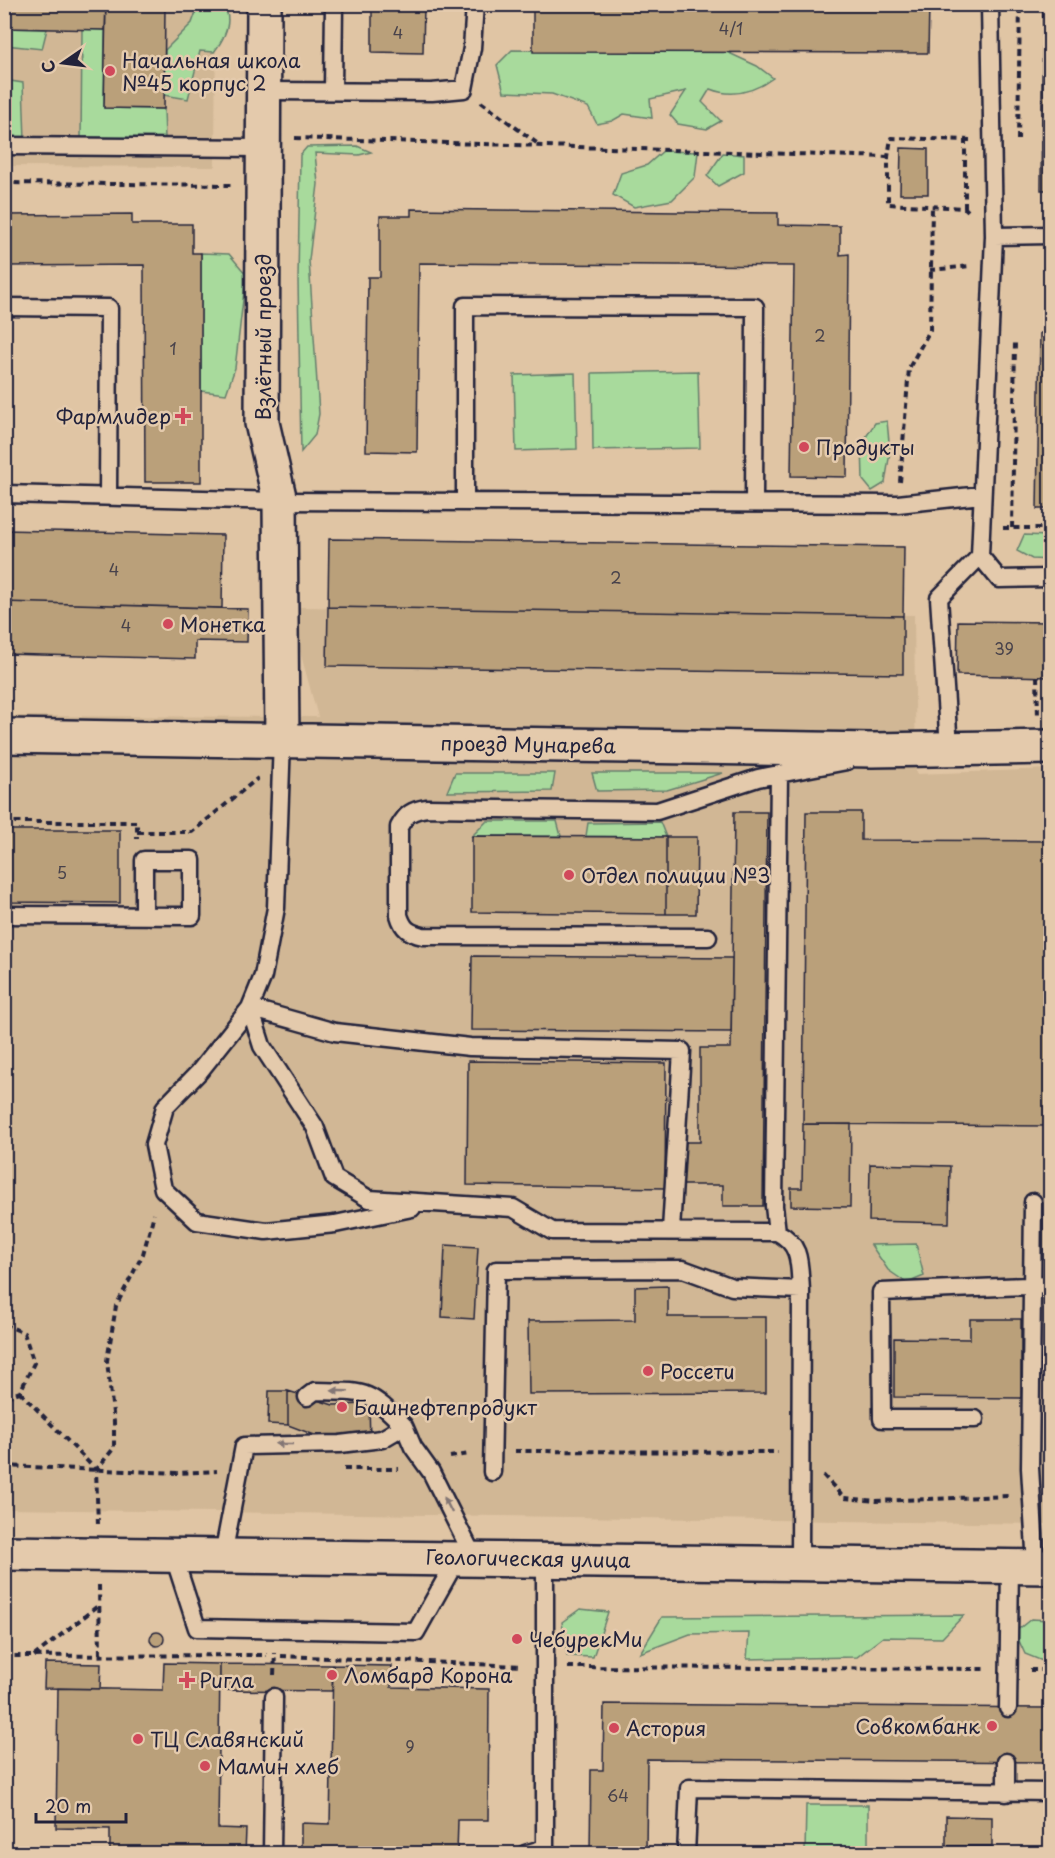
<svg xmlns="http://www.w3.org/2000/svg" width="1055" height="1858" font-family="'Playpen Sans',sans-serif">
<style>
.built{fill:#d1b795}
.green{fill:#a8da9c;stroke:#657e6c;stroke-width:1.5}
.building{fill:#baa07a;stroke:#22223b;stroke-width:1.5}
.lines{fill:none;stroke-linecap:round;stroke-linejoin:round}
.lane-casing{stroke:#22223b;stroke-width:21}
.street-casing{stroke:#22223b;stroke-width:38}
.secondary-casing{stroke:#22223b;stroke-width:38}
.path{stroke:#22223b;stroke-width:4;stroke-dasharray:6 4.5;stroke-linecap:butt}
.lane{stroke:#e4caac;stroke-width:16}
.street{stroke:#e4caac;stroke-width:33}
.secondary{stroke:#e4caac;stroke-width:33}
.oneway{fill:#837674}
.poi-dot{fill:#d1495b;stroke:#e4caac;stroke-width:2}
.labels{text-anchor:middle;dominant-baseline:central;stroke-width:5;stroke-linejoin:round;paint-order:stroke}
.number-label{font-size:16px;fill:#48424b}
.poi-label{font-size:20px;fill:#22223b;stroke:#e4caac;text-anchor:start}
.street-label{font-size:20px;fill:#22223b;stroke:#e4caac}
</style>
<rect width="100%" height="100%" fill="#e0c5a4"/>
<filter id="ink" filterUnits="userSpaceOnUse"><feTurbulence type="fractalNoise" baseFrequency=".0167" numOctaves="2"/><feDisplacementMap in="SourceGraphic" scale="12" xChannelSelector="R" yChannelSelector="G"/><feConvolveMatrix kernelMatrix="1 2 1 2 8 2 1 2 1" color-interpolation-filters="sRGB"/></filter>
<g filter="url(#ink)">
<path class="built" d="M5,5H216L215,167L5,166Z
M297,607L914,615L916,774L1050,769V1524L5,1509V716L318,717L298,644Z"/>
<path class="green" d="M209,5H223C234,20 224,39 214,52L200,51L188,99L164,95L165,50L192,23L196,12Z
M4,28L47,29L42,49L5,45Z
M82,29L105,30L104,108L164,109L165,138L106,141L81,139Z
M512,50L727,52L757,66L773,78C754,92 733,98 710,89L702,102L721,121L707,129L678,124L670,115L686,91L650,99L652,118L624,114L612,121L597,124L588,107L552,94L504,92L497,65Z
M4,80L23,83L25,141H5Z
M357,146L371,152L359,155L315,153L318,184L309,260L319,414L315,435L301,452L298,280L300,155L307,147Z
M663,151L698,152L695,177L672,200L634,207L613,195L621,173L647,165Z
M723,153L744,155V172L718,186L707,176Z
M201,253L229,254L246,274L235,368L226,394L201,391Z
M698,371L700,448L593,450L592,373Z
M575,373L577,449L516,451L514,375Z
M887,421L890,452L885,483L872,491L863,480L862,443L875,423Z
M1024,535L1050,536V560L1032,559L1017,551Z
M455,773H555L552,791L447,792Z
M592,773H723L667,790L597,791Z
M487,821H557L561,836H472Z
M660,822L666,837L586,836L588,823Z
M916,1244L924,1276L907,1283L888,1270L871,1245Z
M580,1609L608,1612L593,1657L567,1656L562,1622Z
M964,1615L942,1638L883,1637L857,1657L747,1659L749,1633L690,1634L640,1653L662,1617Z
M1031,1619L1050,1620V1664L1025,1654L1015,1632Z
M806,1805H868V1853H805Z"/>
<path class="building" d="M4,4H106L105,30L4,28Z
M106,4H165L164,109L104,108Z
M372,4H424L423,53L372,52Z
M533,4H929L928,53L533,52Z
M1043,4H1050V190H1041Z
M901,148L928,149V194H900Z
M411,209L778,213V225L840,226V255L849,254L847,477L791,476L794,266L419,263L417,452L366,451L368,277H380V216H411Z
M132,214V224H192V253H201V482H145L144,265L4,266V215Z
M1050,303V509H1037L1040,333H1050Z
M4,530L223,535L222,608L4,602Z
M329,539L904,547L903,616L328,607Z
M4,602L248,609L247,642L195,641V659L4,654Z
M328,607L903,616V674L327,666Z
M958,621L1050,622V677L957,675Z
M734,812H767L763,1206H723V1185H683L684,1142H700V1048H731Z
M806,812H861V840L1050,841V1126L803,1124Z
M4,830H120V903L4,902Z
M472,836L666,837V914L472,912Z
M666,837H697L696,914H666Z
M472,956L732,958L731,1032L471,1030Z
M468,1061L666,1063L665,1188L467,1185Z
M803,1124H851L850,1207L791,1206V1188H802Z
M870,1164L950,1166L949,1223L869,1221Z
M445,1245L478,1247L474,1319L442,1317Z
M668,1286V1317H766V1393L529,1394L528,1321L635,1320V1287Z
M970,1319H1021V1398L894,1397V1338L970,1339Z
M269,1391H288V1425L268,1424Z
M288,1391L333,1405L369,1404L370,1441L333,1442L288,1425Z
M150 1639a7 7 0 1 1 14 0a7 7 0 1 1-14 0Z
M45,1663L101,1664L100,1689L44,1688Z
M164,1663L220,1664L218,1828L246,1829L245,1854H110V1829L56,1828L58,1688L163,1690Z
M220,1664L333,1665L332,1691L220,1690Z
M333,1665L392,1666L391,1687L489,1689L488,1820H458L457,1854H301V1823L330,1824Z
M604,1704L1050,1708V1762L647,1759L646,1854H590L591,1770H603Z
M946,1816L992,1817V1846H946Z"/>
<g class="lines">
<defs>
<path id="lane" d="M333,90L334,4
M264,91L432,92L464,89L472,48L475,4
M4,146L264,148
M994,236L1050,235
M4,307L109,308L108,497
M4,494L280,501L898,504L981,495
M465,501V306L755,307L754,503
M980,556L999,579L1050,578
M282,740L276,908L263,976L250,1008L199,1072L165,1107L154,1145L163,1189L197,1221L266,1231L335,1224L412,1208
M949,747L939,598L980,556L994,236L990,4
M4,915L192,916V860H144V916
M708,937L423,936C409,933 403,929 399,915V827C406,814 412,810 427,808L657,811L758,778L847,761
M250,1008L262,1046L315,1127L334,1178L369,1199L513,1208L552,1231L777,1232C802,1245 799,1264 801,1290L800,1562
M250,1008L335,1032L470,1047L682,1051L671,1230
M1033,1202L1030,1468L1036,1566
M777,1232L774,1206L779,774
M307,1397L315,1391C367,1392 367,1389 404,1426
M975,1419H882L881,1292L1050,1285
M492,1472L496,1270L683,1269L732,1287L801,1290
M173,1554L197,1628L416,1632L458,1557
M223,1555L244,1446L340,1444L382,1439L404,1426L413,1447L431,1472L474,1558
M1008,1708L1010,1566
M1006,1793V1762
M272,1854L274,1697
M525,1854L545,1848
M545,1854V1558
M686,1854L689,1788L1050,1792"/>
<path id="street" d="M264,4L262,423L280,501L282,740
M4,736L872,750L1050,747"/>
<path id="secondary" d="M4,1553L1050,1567"/>
</defs>
<use href="#lane" class="lane-casing"/>
<use href="#street" class="street-casing"/>
<use href="#secondary" class="secondary-casing"/>
<path class="path" d="M481,102L538,144
M295,138L888,157
M970,140L891,138L888,157V204L965,208L970,213
M1018,140L1020,4
M4,183L232,185
M965,208V140
M930,270L971,266
M900,482L909,368L930,330L932,206
M1003,528H1050
M1012,528L1015,342
M1037,676L1038,716
M4,822H137V839
M137,832H192L258,778
M4,1324L24,1333L34,1363L20,1392L4,1398
M20,1392L95,1469
M515,1451L778,1452
M450,1457L469,1454
M4,1466L177,1473L217,1471
M344,1469H399
M823,1475L844,1498L876,1501L1009,1496
M98,1524L96,1470L114,1448V1422L107,1361L116,1306L143,1254L154,1214
M99,1585L100,1656
M4,1656L267,1655
M34,1656L99,1605
M281,1656L522,1666
M568,1667L987,1669
M1030,1670H1050
M274,1675L275,1653"/>
<use href="#lane" class="lane"/>
<use href="#street" class="street"/>
<use href="#secondary" class="secondary"/>
</g>
<defs><path id="oneway-solid" d="M-6-.8H1V-3.2L6.5 0L1 3.2V.8H-6Z" transform="scale(1.5)"/></defs>
<g class="oneway">
<use href="#oneway-solid" transform="translate(340 1391) rotate(-178)"/>
<use href="#oneway-solid" transform="translate(284 1444) rotate(180)"/>
<use href="#oneway-solid" transform="translate(448 1505) rotate(-117)"/>
</g>
</g>
<g class="poi-dot">
<circle cx="110" cy="71" r="6"/>
<path d="M180 407h6v6h6v6h-6v6h-6v-6h-6v-6h6z"/>
<circle cx="804" cy="447" r="6"/>
<circle cx="168" cy="624" r="6"/>
<circle cx="569" cy="875" r="6"/>
<circle cx="648" cy="1371" r="6"/>
<circle cx="342" cy="1407" r="6"/>
<circle cx="517" cy="1639" r="6"/>
<circle cx="332" cy="1675" r="6"/>
<path d="M184 1671h6v6h6v6h-6v6h-6v-6h-6v-6h6z"/>
<circle cx="992" cy="1726" r="6"/>
<circle cx="614" cy="1728" r="6"/>
<circle cx="138" cy="1739" r="6"/>
<circle cx="205" cy="1766" r="6"/>
</g>
<g class="labels">
<g class="number-label">
<text x="731" y="28">4/1</text>
<text x="398" y="32">4</text>
<text x="820" y="335">2</text>
<text x="173" y="348">1</text>
<text x="114" y="569">4</text>
<text x="616" y="577">2</text>
<text x="126" y="625">4</text>
<text x="1004" y="648">39</text>
<text x="62" y="872">5</text>
<text x="410" y="1746">9</text>
<text x="618" y="1795">64</text>
</g>
<g class="poi-label">
<text x="122" y="60">Начальная школа<tspan x="122" dy="23">№45 корпус 2</tspan></text>
<text x="171" y="416" text-anchor="end">Фармлидер</text>
<text x="816" y="447">Продукты</text>
<text x="180" y="624">Монетка</text>
<text x="581" y="875">Отдел полиции №3</text>
<text x="660" y="1371">Россети</text>
<text x="354" y="1407">Башнефтепродукт</text>
<text x="529" y="1639">ЧебурекМи</text>
<text x="344" y="1675">Ломбард Корона</text>
<text x="199" y="1680">Ригла</text>
<text x="980" y="1726" text-anchor="end">Совкомбанк</text>
<text x="626" y="1728">Астория</text>
<text x="150" y="1739">ТЦ Славянский</text>
<text x="217" y="1766">Мамин хлеб</text>
</g>
<g class="street-label">
<text transform="translate(263 337) rotate(-90)">Взлётный проезд</text>
<text transform="translate(528 744) rotate(1)">проезд Мунарева</text>
<text transform="translate(528 1558) rotate(1)">Геологическая улица</text>
</g>
</g>
<rect width="1055" height="1858" fill="none" stroke="#e4caac" stroke-width="24"/>
<rect x="12" y="12" width="1031" height="1834" fill="none" stroke="#22223b" stroke-width="2" filter="url(#ink)"/>
<g transform="translate(63 63) rotate(256)" stroke="#e4caac" stroke-width="4.5" paint-order="stroke">
<path d="M0-4.5L10 22L0 15L-10 22Z" fill="#22223b"/>
<text y="-9" font-size="16" font-weight="bold" text-anchor="middle" fill="#22223b">С</text>
</g>
<path d="M36 1813v9h90v-9" fill="none" stroke="#22223b" stroke-width="3"/>
<text x="45" y="1813" font-size="18" fill="#22223b" stroke="#e4caac" stroke-width="4.5" paint-order="stroke">20 m</text>
</svg>
